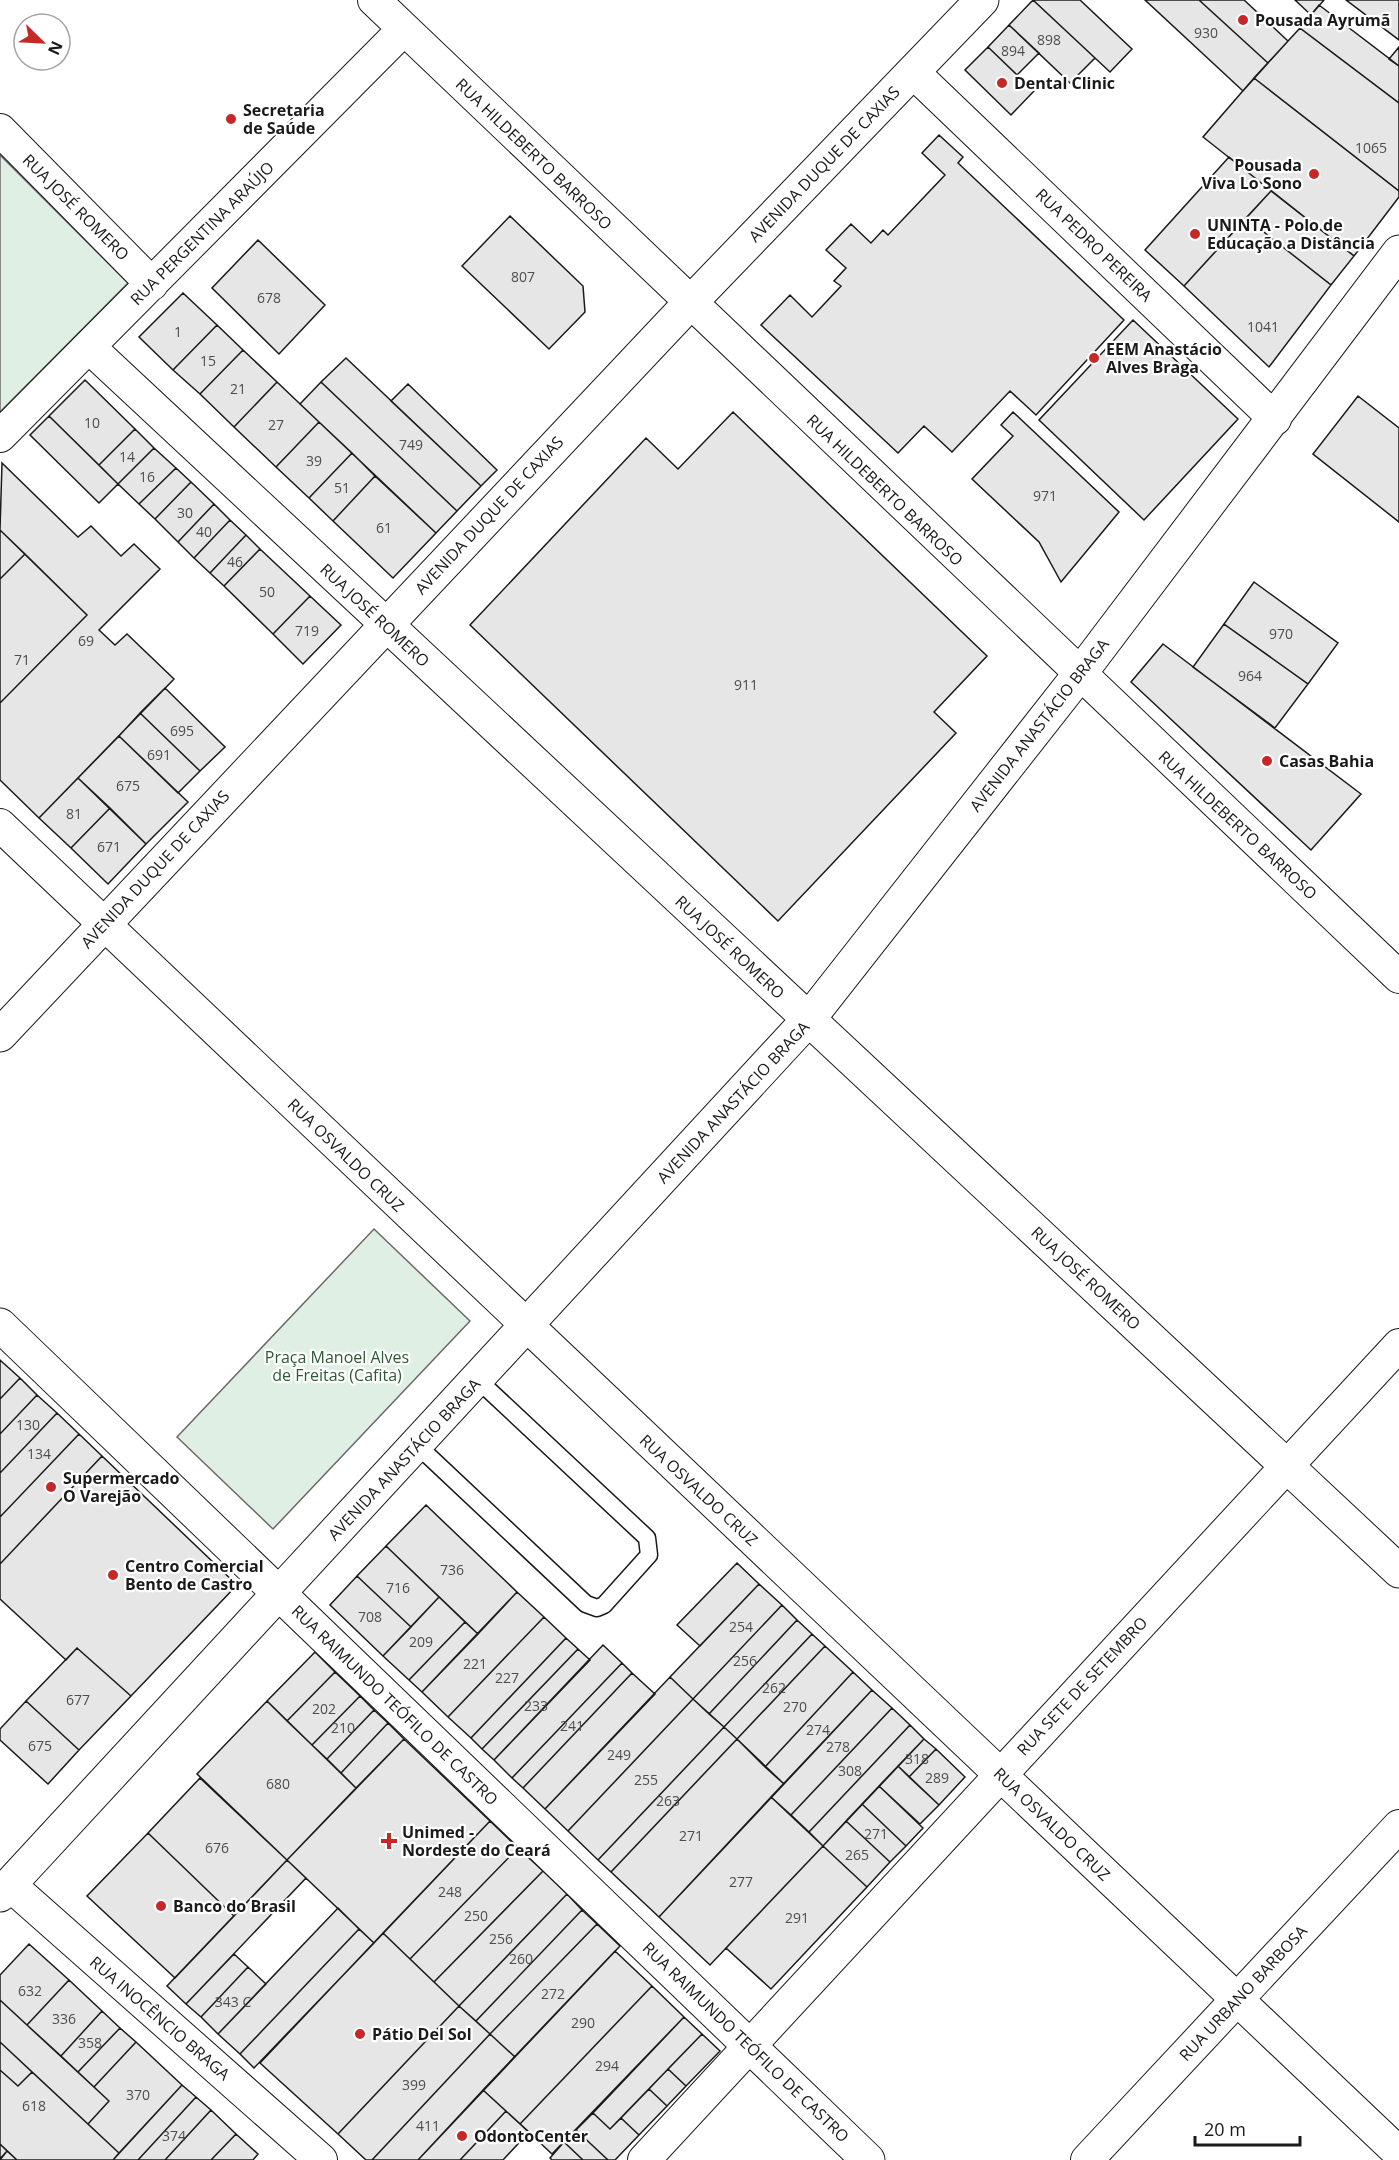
<svg xmlns="http://www.w3.org/2000/svg" width="1399" height="2160" font-family="'Open Sans',sans-serif">
<style>
.green{fill:#e0efe3;stroke:#6a6a6a;stroke-width:1.5}
.building{fill:#e6e6e6;stroke:#1a1a1a;stroke-width:1.5}
.lines{fill:none;stroke-linecap:round;stroke-linejoin:round}
.lane-casing{stroke:#1a1a1a;stroke-width:19}
.street-casing{stroke:#1a1a1a;stroke-width:34}
.secondary-casing{stroke:#1a1a1a;stroke-width:35}
.primary-casing{stroke:#1a1a1a;stroke-width:35}
.lane{stroke:#fff;stroke-width:16}
.street{stroke:#fff;stroke-width:32}
.secondary{stroke:#fff;stroke-width:33}
.primary{stroke:#fff;stroke-width:33}
.poi-dot{fill:#c62828;stroke:#fff;stroke-width:2}
.labels{text-anchor:middle;dominant-baseline:central;stroke-width:4.5;stroke-linejoin:round;paint-order:stroke}
.number-label{font-size:14px;fill:#4d4d4d}
.poi-label{font-size:16px;font-weight:bold;fill:#1a1a1a;stroke:#fff;text-anchor:start}
.street-label{font-size:16px;fill:#1a1a1a;stroke:#fff}
.park-label{font-size:16px;fill:#2b5a34;stroke:#fff}
</style>
<rect width="100%" height="100%" fill="#fff"/>
<path class="green" d="M0,155L128,283L0,412Z
M374,1229L470,1321L273,1529L177,1437Z"/>
<path class="building" d="M1033,0H1080L1132,49L1110,72Z
M1033,0L1095,58L1070,83L1009,25Z
M1145,0H1199L1268,63L1243,91Z
M1199,0H1244L1288,41L1268,63Z
M1295,0H1324L1311,15Z
M1346,0H1399V40Z
M1319,5L1399,66V103L1300,28Z
M1009,25L1039,53L1017,75L988,47Z
M1300,28L1399,103V191L1254,78Z
M988,47L1034,91L1011,115L965,70Z
M1399,47V66L1389,59Z
M1254,78L1399,191V197L1354,256L1203,137Z
M939,135L963,157L958,163L1124,320L1036,415L1010,391L952,452L924,426L898,453L761,325L790,295L812,317L841,286L834,281L846,268L826,250L851,224L871,243L883,230L888,235L945,175L922,153Z
M1229,157L1271,191L1184,286L1145,250Z
M1271,191L1354,256L1331,285L1246,218Z
M510,216L583,286L585,312L549,349L462,266Z
M1246,218L1331,285L1269,367L1184,286Z
M258,240L325,305L279,354L212,288Z
M183,293L217,325L173,370L139,337Z
M1133,320L1238,419L1144,520L1039,420Z
M217,325L243,350L200,394L173,370Z
M243,350L277,382L234,427L200,394Z
M346,358L481,486L457,511L321,382Z
M85,380L135,429L99,465L49,416Z
M277,382L319,422L276,467L234,427Z
M321,382L457,511L436,533L300,404Z
M408,384L497,470L481,486L391,401Z
M1358,396L1399,428V522L1313,454Z
M733,412L987,656L934,712L956,733L778,921L470,625L646,438L678,469Z
M1013,412L1119,512L1061,582L1039,542L972,479L1013,436L1001,425Z
M49,416L118,484L99,503L30,435Z
M319,422L352,453L309,498L276,467Z
M135,429L154,448L118,484L99,465Z
M154,448L176,468L139,504L118,484Z
M352,453L375,476L333,521L309,498Z
M2,463L78,537L91,526L121,556L134,544L160,569L99,630L115,645L127,634L174,679L39,818L0,780V703L87,615L0,530Z
M176,468L191,482L155,519L139,504Z
M375,476L436,533L393,578L333,521Z
M191,482L214,504L178,542L155,519Z
M214,504L230,520L194,558L178,542Z
M230,520L246,535L210,573L194,558Z
M0,530L25,554L0,579Z
M246,535L260,549L224,586L210,573Z
M260,549L310,596L273,634L224,586Z
M25,554L87,615L0,703V579Z
M1254,582L1338,643L1308,684L1224,624Z
M310,596L341,625L303,664L273,634Z
M1224,624L1308,684L1275,728L1193,667Z
M1163,644L1361,794L1311,850L1131,682Z
M165,688L225,747L200,771L140,713Z
M140,713L200,771L178,793L119,736Z
M119,736L188,802L146,844L78,778Z
M78,778L110,808L71,848L39,818Z
M110,808L146,844L108,884L71,848Z
M0,1360L20,1378L0,1399Z
M20,1378L37,1395L0,1434V1399Z
M37,1395L57,1413L0,1473V1434Z
M57,1413L79,1434L0,1517V1473Z
M79,1434L102,1456L0,1564V1517Z
M102,1456L237,1585L131,1696L77,1648L66,1660L0,1599V1564Z
M426,1505L517,1592L478,1634L386,1546Z
M386,1546L439,1597L411,1627L357,1576Z
M737,1563L759,1584L700,1646L677,1625Z
M357,1576L411,1627L383,1656L330,1605Z
M759,1584L782,1605L693,1699L670,1677Z
M517,1592L544,1617L448,1717L422,1692Z
M439,1597L465,1622L409,1680L383,1656Z
M782,1605L797,1620L709,1714L693,1699Z
M544,1617L566,1638L471,1738L448,1717Z
M797,1620L812,1634L724,1727L709,1714Z
M465,1622L478,1634L422,1692L409,1680Z
M812,1634L825,1646L737,1739L724,1727Z
M566,1638L578,1649L482,1749L471,1738Z
M603,1645L622,1663L512,1778L494,1760Z
M825,1646L853,1672L765,1767L737,1739Z
M77,1648L131,1696L79,1750L26,1701Z
M578,1649L590,1660L494,1760L482,1749Z
M315,1652L335,1672L287,1721L267,1701Z
M622,1663L632,1673L523,1788L512,1778Z
M335,1672L360,1696L312,1745L287,1721Z
M853,1672L872,1690L784,1784L765,1767Z
M632,1673L655,1694L545,1809L523,1788Z
M670,1677L693,1699L568,1831L545,1809Z
M872,1690L892,1708L791,1815L771,1797Z
M360,1696L374,1710L327,1759L312,1745Z
M693,1699L724,1727L598,1860L568,1831Z
M26,1701L79,1750L48,1784L0,1740V1729Z
M267,1701L356,1788L287,1860L197,1774Z
M892,1708L910,1725L809,1832L791,1815Z
M374,1710L388,1723L341,1773L327,1759Z
M388,1723L404,1739L356,1788L341,1773Z
M910,1725L924,1739L823,1846L809,1832Z
M724,1727L737,1739L611,1872L598,1860Z
M404,1739L490,1821L374,1943L287,1860Z
M737,1739L784,1784L659,1917L611,1872Z
M924,1739L936,1749L909,1777L898,1766Z
M936,1749L965,1777L939,1805L909,1777Z
M898,1766L939,1805L920,1824L879,1786Z
M200,1778L287,1860L234,1916L148,1833Z
M879,1786L923,1828L906,1846L862,1804Z
M771,1797L823,1846L710,1965L659,1917Z
M862,1804L906,1846L890,1862L846,1821Z
M490,1821L518,1848L410,1959L383,1933Z
M846,1821L890,1862L867,1887L823,1846Z
M148,1833L234,1916L175,1978L87,1896Z
M823,1846L867,1887L771,1989L726,1948Z
M518,1848L543,1871L434,1982L410,1959Z
M287,1860L306,1878L186,2004L167,1986Z
M543,1871L567,1894L459,2006L434,1982Z
M567,1894L582,1910L476,2021L459,2006Z
M338,1908L359,1929L240,2054L218,2034Z
M582,1910L597,1924L490,2034L476,2021Z
M597,1924L620,1946L515,2057L490,2034Z
M359,1929L374,1943L254,2068L240,2054Z
M383,1933L459,2006L338,2134L260,2063Z
M29,1944L69,1980L27,2025L0,2000V1975Z
M615,1951L652,1986L520,2124L483,2090Z
M234,1954L248,1967L201,2017L186,2004Z
M248,1967L266,1984L218,2034L201,2017Z
M69,1980L102,2011L61,2056L27,2025Z
M652,1986L684,2017L552,2154L520,2124Z
M0,2000L109,2101L88,2124L0,2042Z
M459,2006L490,2034L372,2160H366L338,2134Z
M102,2011L120,2028L78,2072L61,2056Z
M684,2017L702,2034L610,2129L593,2113Z
M120,2028L136,2042L94,2087L78,2072Z
M490,2034L515,2057L418,2160H372Z
M702,2034L720,2051L686,2086L668,2069Z
M0,2042L32,2072L18,2086L0,2070Z
M136,2042L182,2085L119,2153L88,2124L109,2101L94,2087Z
M668,2069L686,2086L667,2106L649,2089Z
M0,2070L18,2086L32,2072L119,2153L113,2160H17L0,2144Z
M182,2085L196,2097L138,2160H113Z
M649,2089L667,2106L639,2135L621,2118Z
M483,2090L506,2111L460,2160H418Z
M196,2097L211,2110L165,2160H138Z
M211,2110L236,2134L211,2160H165Z
M506,2111L529,2132L503,2160H460Z
M593,2113L610,2129L621,2118L639,2135L615,2160H608L576,2130Z
M576,2130L608,2160H583L564,2142Z
M236,2134L258,2154L253,2160H211Z
M564,2142L583,2160H552L550,2158Z
M0,2144L7,2151L0,2159Z
M7,2151L17,2160H0Z"/>
<g class="lines">
<defs>
<path id="lane" d="M417,1445L586,1604L597,1608L604,1605L649,1555L647,1538L477,1379"/>
<path id="street" d="M374,0L1399,977
M913,72L1275,419
M0,130L152,284
M89,347L386,624
M0,436L404,29
M0,825L1399,2153
M10,1885L321,2160
M644,2160L1399,1345
M1087,2160L1399,1826"/>
<path id="secondary" d="M386,624L1399,1571
M0,1325L868,2160"/>
<path id="primary" d="M0,1035L690,303L982,0
M0,1895L808,1020L1079,675L1399,252"/>
</defs>
<use href="#lane" class="lane-casing"/>
<use href="#street" class="street-casing"/>
<use href="#secondary" class="secondary-casing"/>
<use href="#primary" class="primary-casing"/>
<use href="#lane" class="lane"/>
<use href="#street" class="street"/>
<use href="#secondary" class="secondary"/>
<use href="#primary" class="primary"/>
</g>
<g class="poi-dot">
<circle cx="1243" cy="20" r="6"/>
<circle cx="1002" cy="83" r="6"/>
<circle cx="231" cy="119" r="6"/>
<circle cx="1314" cy="174" r="6"/>
<circle cx="1195" cy="234" r="6"/>
<circle cx="1094" cy="358" r="6"/>
<circle cx="1267" cy="761" r="6"/>
<circle cx="51" cy="1487" r="6"/>
<circle cx="113" cy="1575" r="6"/>
<path d="M386 1832h6v6h6v6h-6v6h-6v-6h-6v-6h6z"/>
<circle cx="161" cy="1906" r="6"/>
<circle cx="360" cy="2034" r="6"/>
<circle cx="462" cy="2136" r="6"/>
</g>
<g class="labels">
<g class="number-label">
<text x="1206" y="32">930</text>
<text x="1049" y="39">898</text>
<text x="1013" y="50">894</text>
<text x="1371" y="147">1065</text>
<text x="523" y="276">807</text>
<text x="269" y="297">678</text>
<text x="1263" y="326">1041</text>
<text x="178" y="331">1</text>
<text x="208" y="360">15</text>
<text x="238" y="388">21</text>
<text x="92" y="422">10</text>
<text x="276" y="424">27</text>
<text x="411" y="444">749</text>
<text x="127" y="456">14</text>
<text x="314" y="460">39</text>
<text x="147" y="476">16</text>
<text x="342" y="487">51</text>
<text x="1045" y="495">971</text>
<text x="185" y="512">30</text>
<text x="384" y="527">61</text>
<text x="204" y="531">40</text>
<text x="235" y="561">46</text>
<text x="267" y="591">50</text>
<text x="307" y="630">719</text>
<text x="1281" y="633">970</text>
<text x="86" y="640">69</text>
<text x="22" y="659">71</text>
<text x="1250" y="675">964</text>
<text x="746" y="684">911</text>
<text x="182" y="730">695</text>
<text x="159" y="754">691</text>
<text x="128" y="785">675</text>
<text x="74" y="813">81</text>
<text x="109" y="846">671</text>
<text x="28" y="1424">130</text>
<text x="39" y="1453">134</text>
<text x="452" y="1569">736</text>
<text x="398" y="1587">716</text>
<text x="370" y="1616">708</text>
<text x="741" y="1626">254</text>
<text x="421" y="1641">209</text>
<text x="745" y="1660">256</text>
<text x="475" y="1663">221</text>
<text x="507" y="1677">227</text>
<text x="774" y="1687">262</text>
<text x="78" y="1699">677</text>
<text x="536" y="1705">233</text>
<text x="795" y="1706">270</text>
<text x="324" y="1708">202</text>
<text x="572" y="1725">241</text>
<text x="343" y="1727">210</text>
<text x="818" y="1729">274</text>
<text x="40" y="1745">675</text>
<text x="838" y="1746">278</text>
<text x="619" y="1754">249</text>
<text x="917" y="1758">318</text>
<text x="850" y="1770">308</text>
<text x="937" y="1777">289</text>
<text x="646" y="1779">255</text>
<text x="278" y="1783">680</text>
<text x="668" y="1800">263</text>
<text x="876" y="1833">271</text>
<text x="691" y="1835">271</text>
<text x="217" y="1847">676</text>
<text x="857" y="1854">265</text>
<text x="741" y="1881">277</text>
<text x="450" y="1891">248</text>
<text x="476" y="1915">250</text>
<text x="797" y="1917">291</text>
<text x="501" y="1938">256</text>
<text x="521" y="1958">260</text>
<text x="30" y="1990">632</text>
<text x="553" y="1993">272</text>
<text x="233" y="2001">343 C</text>
<text x="64" y="2018">336</text>
<text x="583" y="2022">290</text>
<text x="90" y="2042">358</text>
<text x="607" y="2065">294</text>
<text x="414" y="2084">399</text>
<text x="138" y="2094">370</text>
<text x="34" y="2105">618</text>
<text x="428" y="2125">411</text>
<text x="174" y="2135">374</text>
</g>
<g class="poi-label">
<text x="1255" y="20">Pousada Ayrumã</text>
<text x="1014" y="83">Dental Clinic</text>
<text x="243" y="110">Secretaria<tspan x="243" dy="18">de Saúde</tspan></text>
<text x="1302" y="165" text-anchor="end">Pousada<tspan x="1302" dy="18">Viva Lo Sono</tspan></text>
<text x="1207" y="225">UNINTA - Polo de<tspan x="1207" dy="18">Educação a Distância</tspan></text>
<text x="1106" y="349">EEM Anastácio<tspan x="1106" dy="18">Alves Braga</tspan></text>
<text x="1279" y="761">Casas Bahia</text>
<text x="63" y="1478">Supermercado<tspan x="63" dy="18">O Varejão</tspan></text>
<text x="125" y="1566">Centro Comercial<tspan x="125" dy="18">Bento de Castro</tspan></text>
<text x="402" y="1832">Unimed -<tspan x="402" dy="18">Nordeste do Ceará</tspan></text>
<text x="173" y="1906">Banco do Brasil</text>
<text x="372" y="2034">Pátio Del Sol</text>
<text x="474" y="2136">OdontoCenter</text>
</g>
<g class="street-label">
<text transform="translate(534 154) rotate(44)">RUA HILDEBERTO BARROSO</text>
<text transform="translate(824 164) rotate(-46)">AVENIDA DUQUE DE CAXIAS</text>
<text transform="translate(76 207) rotate(45)">RUA JOSÉ ROMERO</text>
<text transform="translate(202 233) rotate(-45)">RUA PERGENTINA ARAÚJO</text>
<text transform="translate(1094 245) rotate(44)">RUA PEDRO PEREIRA</text>
<text transform="translate(885 490) rotate(44)">RUA HILDEBERTO BARROSO</text>
<text transform="translate(489 515) rotate(-47)">AVENIDA DUQUE DE CAXIAS</text>
<text transform="translate(375 615) rotate(43)">RUA JOSÉ ROMERO</text>
<text transform="translate(1039 725) rotate(-52)">AVENIDA ANASTÁCIO BRAGA</text>
<text transform="translate(1238 825) rotate(43)">RUA HILDEBERTO BARROSO</text>
<text transform="translate(155 869) rotate(-47)">AVENIDA DUQUE DE CAXIAS</text>
<text transform="translate(730 947) rotate(43)">RUA JOSÉ ROMERO</text>
<text transform="translate(733 1102) rotate(-47)">AVENIDA ANASTÁCIO BRAGA</text>
<text transform="translate(346 1155) rotate(44)">RUA OSVALDO CRUZ</text>
<text transform="translate(1086 1278) rotate(43)">RUA JOSÉ ROMERO</text>
<text transform="translate(404 1459) rotate(-47)">AVENIDA ANASTÁCIO BRAGA</text>
<text transform="translate(699 1490) rotate(43)">RUA OSVALDO CRUZ</text>
<text transform="translate(1082 1686) rotate(-47)">RUA SETE DE SETEMBRO</text>
<text transform="translate(395 1705) rotate(44)">RUA RAIMUNDO TEÓFILO DE CASTRO</text>
<text transform="translate(1052 1824) rotate(44)">RUA OSVALDO CRUZ</text>
<text transform="translate(1243 1993) rotate(-47)">RUA URBANO BARBOSA</text>
<text transform="translate(160 2018) rotate(41)">RUA INOCÊNCIO BRAGA</text>
<text transform="translate(746 2042) rotate(44)">RUA RAIMUNDO TEÓFILO DE CASTRO</text>
</g>
<g class="park-label">
<text x="337" y="1357">Praça Manoel Alves<tspan x="337" dy="18">de Freitas (Cafita)</tspan></text>
</g>
</g>
<g transform="translate(42 42) rotate(114)"><circle r="28" fill="#ffffff" stroke="#a3a3a3" stroke-width="1.5"/>
<path d="M0-4.5L10 22L0 15L-10 22Z" fill="#c62828"/>
<text y="-9" font-size="16" font-weight="bold" text-anchor="middle" fill="#1a1a1a">N</text>
</g>
<path d="M1195 2136v9h105v-9" fill="none" stroke="#1a1a1a" stroke-width="3"/>
<text x="1204" y="2136" font-size="18" fill="#1a1a1a" stroke="#ffffff" stroke-width="4.5" paint-order="stroke">20 m</text>
</svg>
